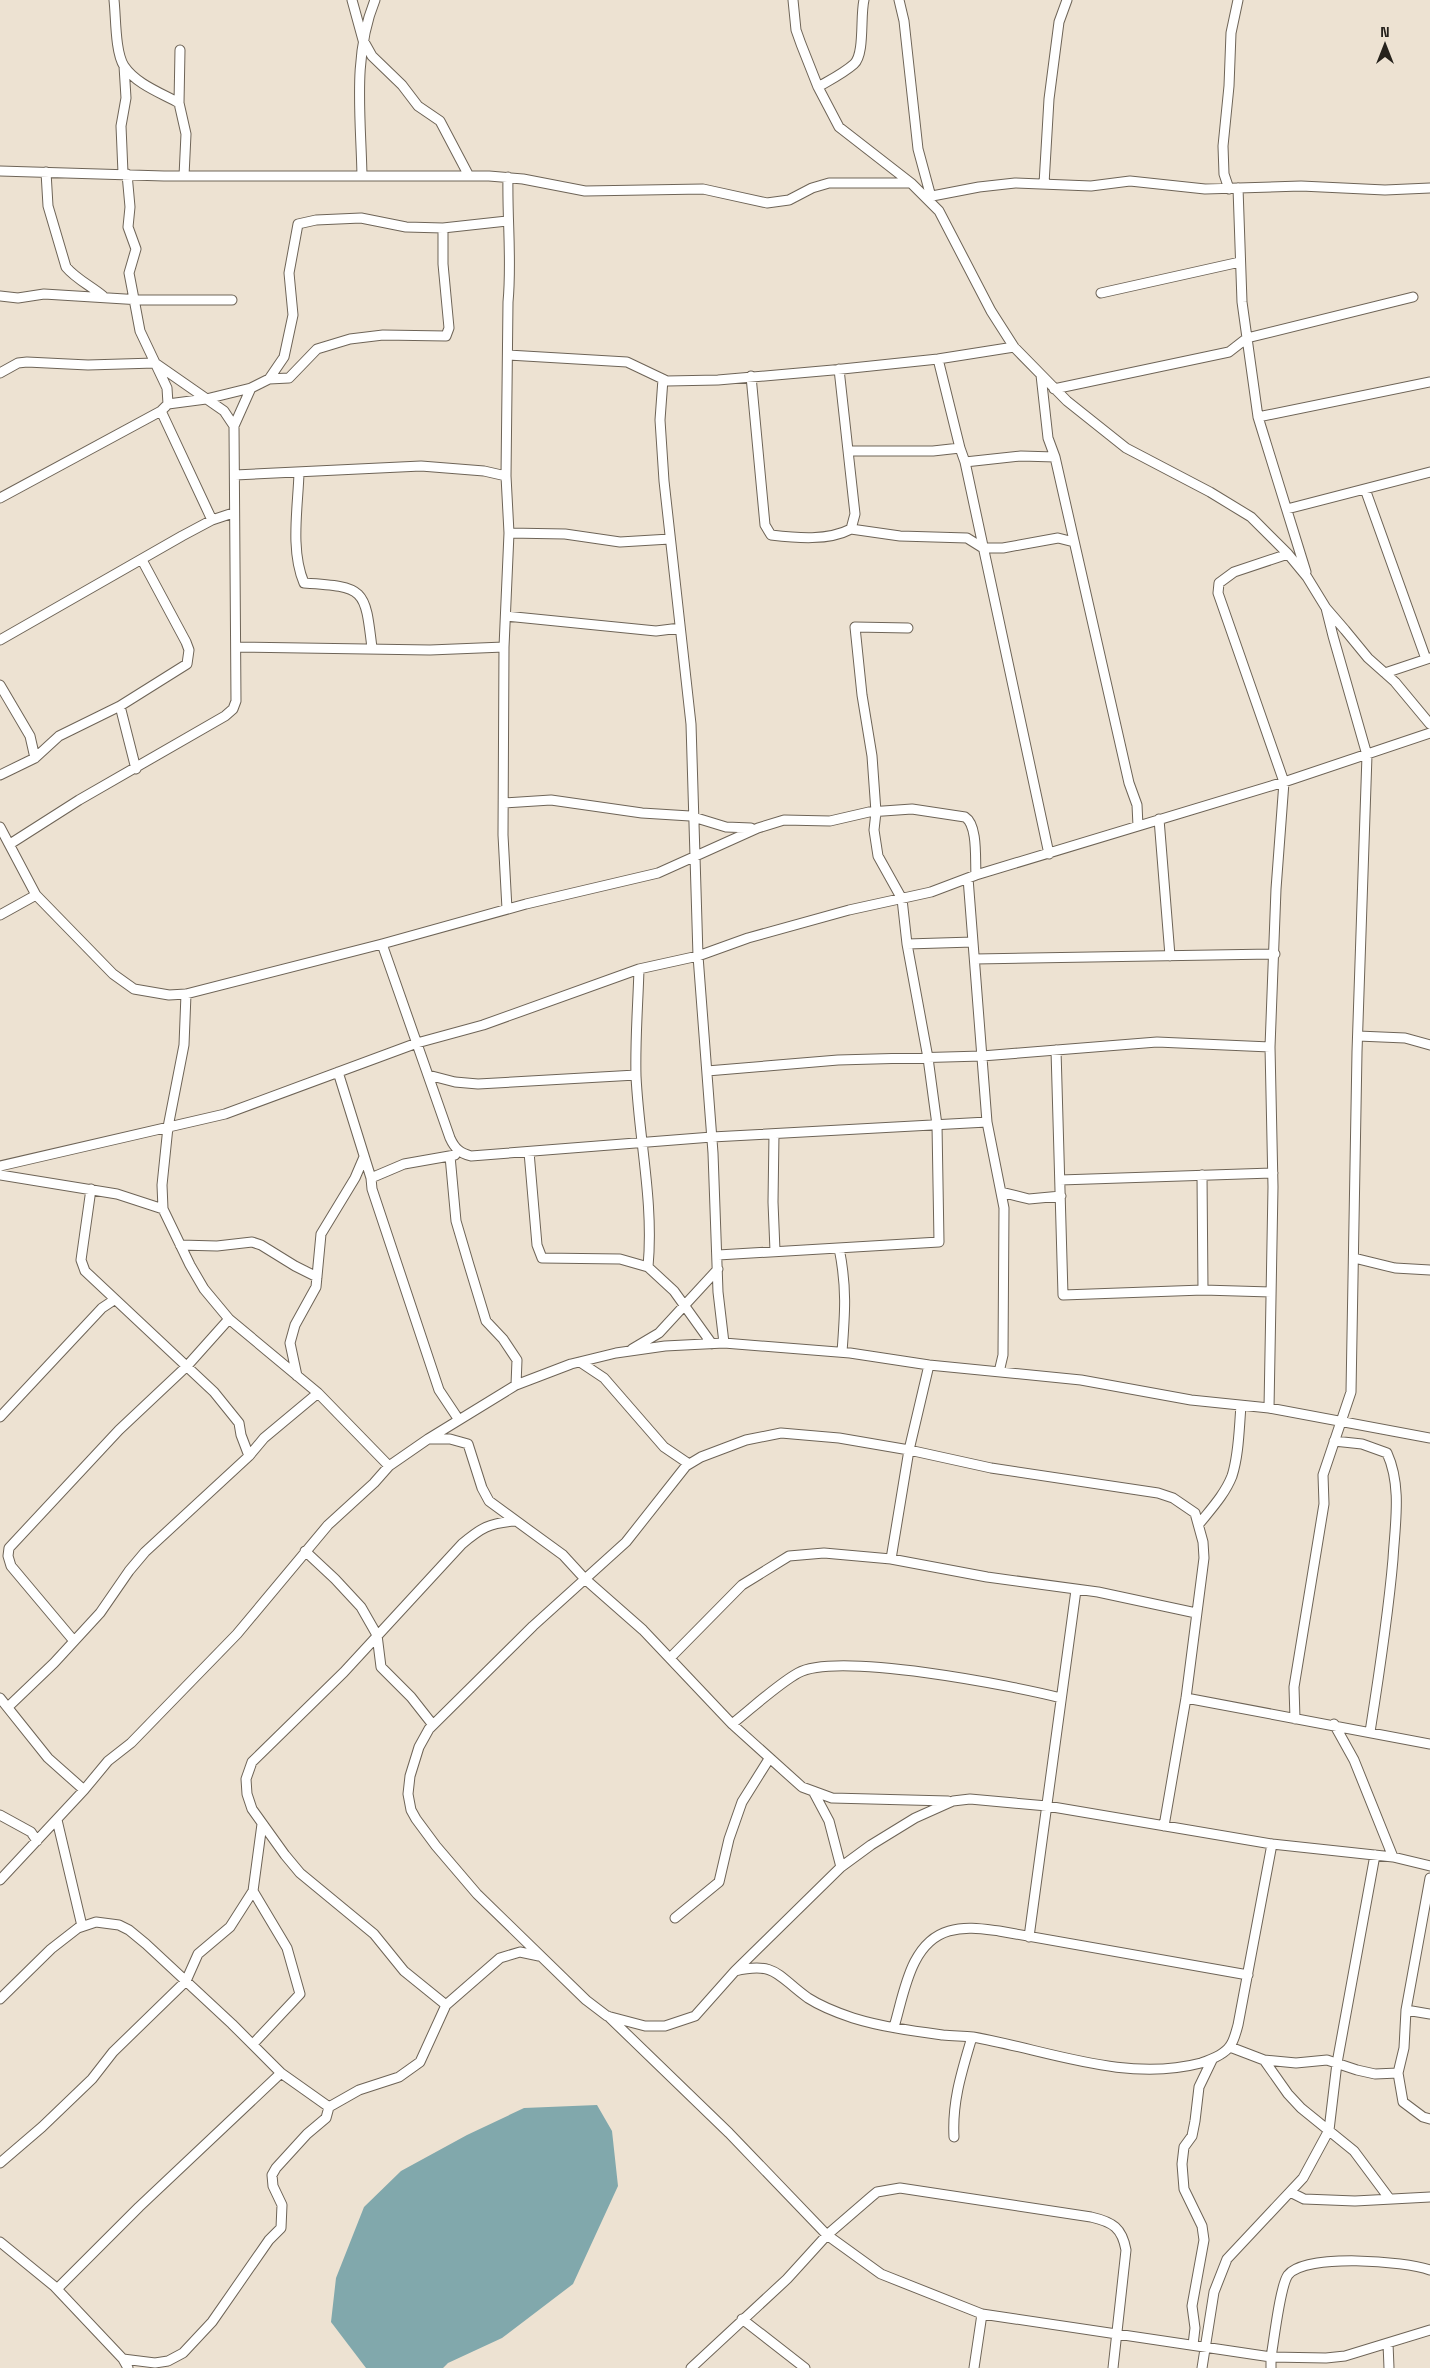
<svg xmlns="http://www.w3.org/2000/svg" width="1430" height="2368" font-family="'Space Grotesk',sans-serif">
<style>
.water{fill:#81a8ac}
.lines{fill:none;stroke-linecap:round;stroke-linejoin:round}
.street-casing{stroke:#6e6457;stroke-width:11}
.street{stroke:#fff;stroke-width:9}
</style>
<rect width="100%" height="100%" fill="#ede2d2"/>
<path class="water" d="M597,2105L612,2131L618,2186L573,2284L502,2338L448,2363L443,2368H366L331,2322L336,2278L364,2207L401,2171L467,2135L524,2108Z"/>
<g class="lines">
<defs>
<path id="street" d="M114,0C116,17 115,52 124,66C136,84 161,93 179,103
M352,0L363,40L372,56L402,85L418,106L440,121L469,176
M793,0L796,30L801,44L818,87L839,127L911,183L939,211L991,311L1014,347L1067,401L1126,448L1210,492L1251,517L1288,554L1307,577L1326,608L1345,630L1368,658L1395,682L1430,724
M899,0L904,21L918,149L931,197
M180,50L179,103L186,134L184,176
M818,87C830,80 844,73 854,64C865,54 860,16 864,0
M0,171L164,176H489L523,179L585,191L703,189L767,203L789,200L812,188L829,183H911
M46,172L48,206L66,267C76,279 91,286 103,296
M123,173L121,126L126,98L124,66
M362,176C361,118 352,56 375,0
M1044,184L1049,99L1059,22L1067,0
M1238,188L1242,302L1258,417L1306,572
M1229,189L1224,174L1223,146L1229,86L1231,33L1238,0
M927,197L979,187L1015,183L1091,186L1130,181L1205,189L1301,186L1385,190L1430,188
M1101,293L1240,262
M0,296L18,298L44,294L141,300H232
M508,355L627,362L667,381L718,380L833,370L938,359L1014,347
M938,359L960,448
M0,373L18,363L27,362L88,365L155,363L224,411L234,426
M751,376L765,525L771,535C797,538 828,541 851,529L855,514L839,369
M269,379L289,378L317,349L350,339L383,335L446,336L449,328L443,264V228L507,221
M663,379L660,420L664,481L691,724L698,956L713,1153L718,1292L724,1343
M1054,389L1229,352L1247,338L1413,297
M168,404L206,399L251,388
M161,411L212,520
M1258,417L1430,382
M848,451H933L960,448L965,462L1021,456L1055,457L1048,438L1041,375
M1055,457L1129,783L1137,805L1138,826
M965,462L1049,854
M299,473C298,507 290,550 304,583C365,587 365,588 372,648
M235,475L421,466L484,471L506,476
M1365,489L1426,659
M0,498L161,411L168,404L167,388L140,331L134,299L129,273L136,249L128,227L130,207L127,174
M1287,509L1430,472
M851,529L900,536L967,538L983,548H1003L1058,538L1074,542
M509,533L565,534L620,542L670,539
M506,616L656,631L680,628
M0,640L182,536L212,520L233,513
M236,647L430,650L504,647
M1385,673L1430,658
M0,685L30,736L35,758
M120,706L136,769
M0,775L35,758L59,736L120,706L187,664L189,650L186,642L142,560
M504,803L551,800L642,813L690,816L726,827L751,828
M1159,819L1170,956
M0,827L36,895L113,974L134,989L169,995L186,994L382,944L526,904L658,873L758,828L784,820L830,821L869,812L912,809L965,817C978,825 975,860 976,875
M10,844L79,800L225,716L233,709L236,701L234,426L251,388L269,379L284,357L293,315L289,273L298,224L316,220L361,218L406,227L443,228
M968,878L987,1122L1004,1208L1003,1355L999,1372
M507,909L503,835L504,647L509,533L506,476L508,302C512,261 507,219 508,177
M0,915L36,895
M382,944L450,1138C455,1149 460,1153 471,1156L712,1137L987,1122
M907,944L973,942
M975,959L1275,954
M639,969C638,1004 635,1040 636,1076C639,1140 654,1202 648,1267L674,1291L712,1344
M186,994L184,1045L168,1127L162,1185L163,1209L190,1265L204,1289L229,1319L318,1393L389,1466
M1358,1036L1405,1038L1430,1045
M1056,1050L1063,1295L1203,1290L1271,1292
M707,1071L838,1060L982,1056L1157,1042L1270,1047
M338,1072L371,1178L372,1189L439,1390L459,1420
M428,1075L455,1082L478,1084L636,1075
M774,1134L773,1202L775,1251
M529,1152L537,1245L542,1258L620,1259L648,1267
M450,1156L456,1221L469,1265L486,1321L503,1339L517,1360L516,1385
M0,1166L225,1114L417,1043L483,1025L639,969L698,956L748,938L849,910L931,892L976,875L1284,782L1430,733
M0,1175L117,1194L163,1209
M1202,1175L1203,1290
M371,1178L404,1164L455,1155
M1060,1180L1273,1173
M91,1189L81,1260L85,1271L214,1392L239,1423L241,1435L249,1456
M1001,1192L1029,1199L1061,1196
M180,1245L217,1246L252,1242L261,1245L295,1266L317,1277
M839,1248C847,1287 845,1313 842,1352
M718,1255L939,1242L937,1125L928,1058L907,944L902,899L878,856L874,830L876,812L872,756L862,695L855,627L908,628
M1354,1258L1395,1268L1430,1270
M632,1349L659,1333L718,1269
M580,1362L604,1378L664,1447L689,1464
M297,1376L290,1343L295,1325L316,1287L321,1234L355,1178L364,1157
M1269,1408L1273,1187L1270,1047L1276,889L1284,782L1218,593L1219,583L1234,572L1288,554
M0,1417L102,1308L114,1300
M428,1439H450L468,1444L482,1488L489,1501L563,1555L585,1579L643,1630L732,1724L802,1787L832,1798L948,1801
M1334,1441L1362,1444L1387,1453C1402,1486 1395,1524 1393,1559C1388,1617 1379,1675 1370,1732
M1199,1524C1211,1509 1225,1494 1232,1476C1239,1454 1239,1429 1241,1406
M305,1551L335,1579L361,1607L377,1635L381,1667L411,1697L433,1725
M891,1559L909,1450L929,1365
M74,1641L11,1566L8,1556L9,1548L119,1430L187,1366L229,1319
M670,1658L742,1585L789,1556L824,1553L891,1559L987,1577L1098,1592L1196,1613
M0,1698L48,1758L84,1790
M1186,1698L1430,1744
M8,1707L54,1663L100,1613L129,1571L145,1552L249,1456L264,1438L318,1393
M1295,1719L1294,1687L1324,1504L1323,1475L1351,1392L1357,1052L1367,755L1333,636L1326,608
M732,1724C751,1709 778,1684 798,1673C837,1651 1014,1686 1061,1698
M1334,1724L1354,1760L1393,1857
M813,1791L829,1821L841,1867
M0,1815L31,1832L37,1841
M57,1820L82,1926
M1164,1826L1186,1698L1204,1558L1203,1542L1195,1513L1173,1498L1158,1493L991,1468L909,1450L839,1438L781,1433L746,1440L701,1457L686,1466L626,1542L533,1626L429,1729L419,1747L410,1776L408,1794L411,1810L416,1819L436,1846L477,1894L586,2000L607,2016L645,2026H665L695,2016L735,1971L841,1867L871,1845L915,1818L953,1801L970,1799L1047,1806L1272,1844L1393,1857L1430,1866
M1430,1878L1406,2010L1404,2048L1398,2073L1403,2102L1423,2117L1430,2119
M0,1880L84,1790L108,1761L131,1743L237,1634L328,1525L374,1483L389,1466L428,1439L516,1385L571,1364L616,1353L665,1346L724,1343L850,1353L929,1365L1081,1380L1191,1400L1269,1408L1430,1438
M253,1891L287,1948L300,1994L253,2044
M675,1918L719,1882L729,1839L742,1802L769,1759
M1029,1937L1076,1590
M735,1971C777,1961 778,1977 808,1998C822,2007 838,2013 853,2018C882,2027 913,2031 943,2035C953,2036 963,2036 973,2037C1047,2050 1125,2083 1201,2063C1210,2060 1224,2055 1230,2046C1234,2041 1236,2032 1238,2025L1272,1844
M0,1999L51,1949L78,1928L96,1922L119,1925L129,1930L146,1944L232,2024L281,2073L329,2107L359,2090L399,2077L420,2062L446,2005L500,1958L520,1952L539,1956
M446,2005L404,1971L374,1934L300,1873L285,1855L252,1809L247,1794L246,1779L252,1762L344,1672L462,1544C481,1528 489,1523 515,1521
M1406,2010L1430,2014
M608,2016L729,2133L827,2235L881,2274L982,2314L1271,2357L1326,2358L1345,2356L1430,2330
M894,2027C904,1994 910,1942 949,1931C966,1926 983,1929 999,1931L1248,1975
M1230,2047L1264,2060L1296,2063L1327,2060L1357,2070L1375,2074L1398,2073
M1264,2060L1288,2094L1301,2108L1354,2151L1389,2198
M954,2137C952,2101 962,2071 972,2037
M0,2163L42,2127L92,2079L113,2052L186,1981L198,1954L230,1927L253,1891L262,1824
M1290,2192L1304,2199L1355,2201L1430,2197
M0,2242L54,2286L123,2359L128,2368
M57,2289L139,2207L281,2073
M742,2319L805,2368
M1388,2343L1389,2368
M1193,2345L1195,2328L1192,2306L1204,2240L1202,2226L1184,2189L1182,2164L1184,2147L1192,2136L1195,2121L1199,2087L1212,2060
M123,2359L155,2363L168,2361L183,2353L212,2322L269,2240L281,2228L282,2205L273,2186L272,2175L276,2168L307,2134L326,2118L329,2107
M691,2368L787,2279L827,2235L871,2197L877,2192L900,2188L1091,2217C1113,2222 1122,2228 1126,2250L1113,2368
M974,2368L982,2314
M1202,2368L1214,2292L1227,2259L1303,2178L1329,2130L1337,2063L1375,1855
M1271,2368V2357C1274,2341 1280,2286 1288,2275C1306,2253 1405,2261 1430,2270"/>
</defs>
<use href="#street" class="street-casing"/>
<use href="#street" class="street"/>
</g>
<g transform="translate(1385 45)" stroke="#ede2d2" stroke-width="4" paint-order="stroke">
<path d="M0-4L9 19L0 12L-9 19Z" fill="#26221c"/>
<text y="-8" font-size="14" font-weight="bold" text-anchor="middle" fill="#26221c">N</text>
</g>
</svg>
